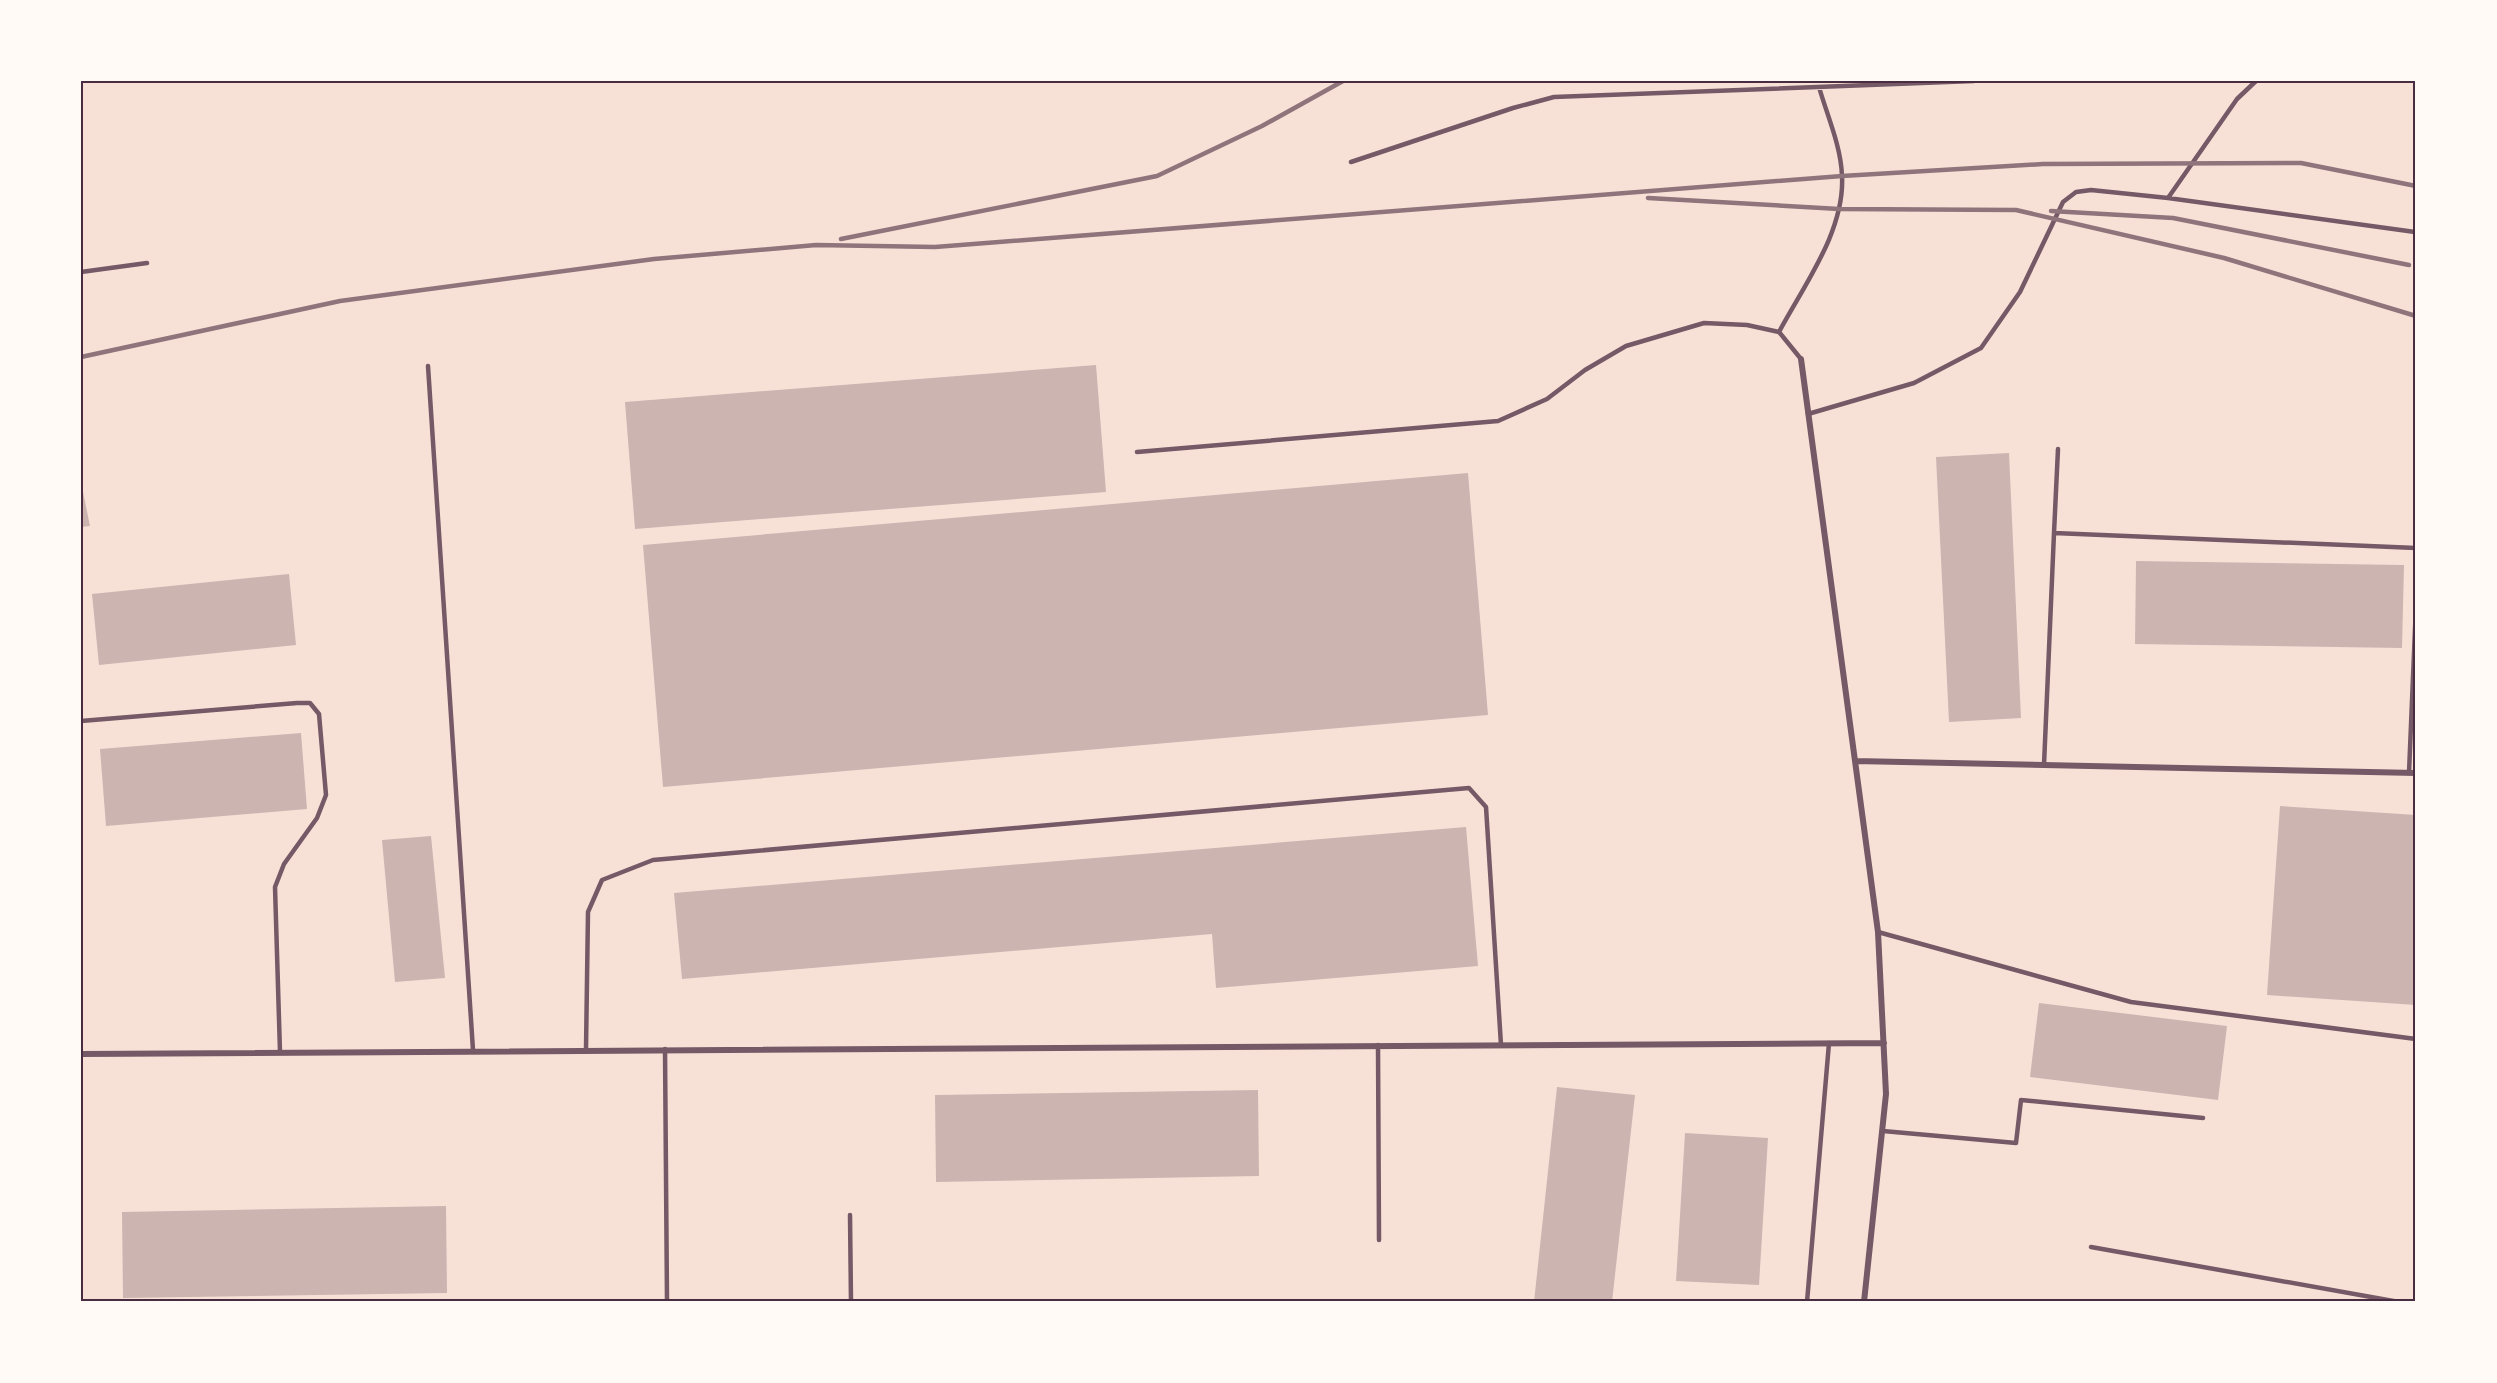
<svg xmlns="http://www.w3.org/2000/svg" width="2497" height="1383" font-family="Quicksand,sans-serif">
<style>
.building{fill:#ccb4b1}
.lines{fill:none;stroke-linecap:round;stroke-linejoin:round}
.service{stroke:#755966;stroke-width:4.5}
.minor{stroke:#755966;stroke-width:6}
.rail{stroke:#8f747c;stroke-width:4.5}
.neatline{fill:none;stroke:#4a2c40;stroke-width:2}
</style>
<rect width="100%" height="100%" fill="#f7e1d7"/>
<path class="building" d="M1096,365L1106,492L635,529L625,402Z
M2009,453L2021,718L1949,722L1936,457Z
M1468,473L1488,715L663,787L643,545Z
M81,482L90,526L81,527Z
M2136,561L2404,565L2402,648L2135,644Z
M289,574L296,645L99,665L92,594Z
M301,733L307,809L106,826L100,749Z
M2280,806L2416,815V1005L2267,995Z
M1466,827L1478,966L1216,988L1212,934L682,979L674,893Z
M431,836L445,978L395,982L382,840Z
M2039,1003L2227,1026L2218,1100L2030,1077Z
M1557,1087L1635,1095L1612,1302H1534Z
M1258,1090L1259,1176L936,1182L935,1095Z
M1685,1133L1768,1138L1759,1285L1676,1281Z
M446,1206L447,1293L123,1298L122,1212Z"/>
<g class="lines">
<path class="service" d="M1351,162L1513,108L1554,97L1974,81
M2168,198L2237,99L2256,81
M81,272L147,263
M1779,332C1804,285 1845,231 1842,176C1841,146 1827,115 1819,87
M428,366L473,1050
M1808,414L1914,383L1981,348L2020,292L2063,202L2076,192L2091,190L2168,198L2415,232
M1137,452L1498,421L1547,399L1585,370L1626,346L1704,323L1747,325L1779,332L1801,359
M2054,533L2058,449
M81,721L297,703H310L319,714L326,795L317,818L284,864L275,887L280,1052
M2044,765L2054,533L2416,548
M2409,773L2416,605
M1878,932L2131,1002L2416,1039
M1378,1045L1379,1240
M586,1049L588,912L602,880L653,860L1469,788L1486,807L1501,1045
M665,1049L667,1302
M1883,1131L2016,1143L2021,1100L2203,1118
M850,1215L851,1302
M2091,1247L2399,1302
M1807,1302L1829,1043"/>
<path class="minor" d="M1801,359L1878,932L1886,1094L1864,1302
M1855,761L2416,773
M81,1054L1884,1043"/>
<path class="rail" d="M1648,198L1839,209L2016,210L2224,258L2416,316
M2051,211L2173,218L2409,265
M841,239L1157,176L1262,126L1343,81
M81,357L340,301L654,259L816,245L935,247L1842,176L2043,164L2301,163L2416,186"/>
</g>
<rect width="2497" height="1383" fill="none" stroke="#fffaf5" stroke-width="165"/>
<rect x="82" y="82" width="2332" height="1218" class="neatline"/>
</svg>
